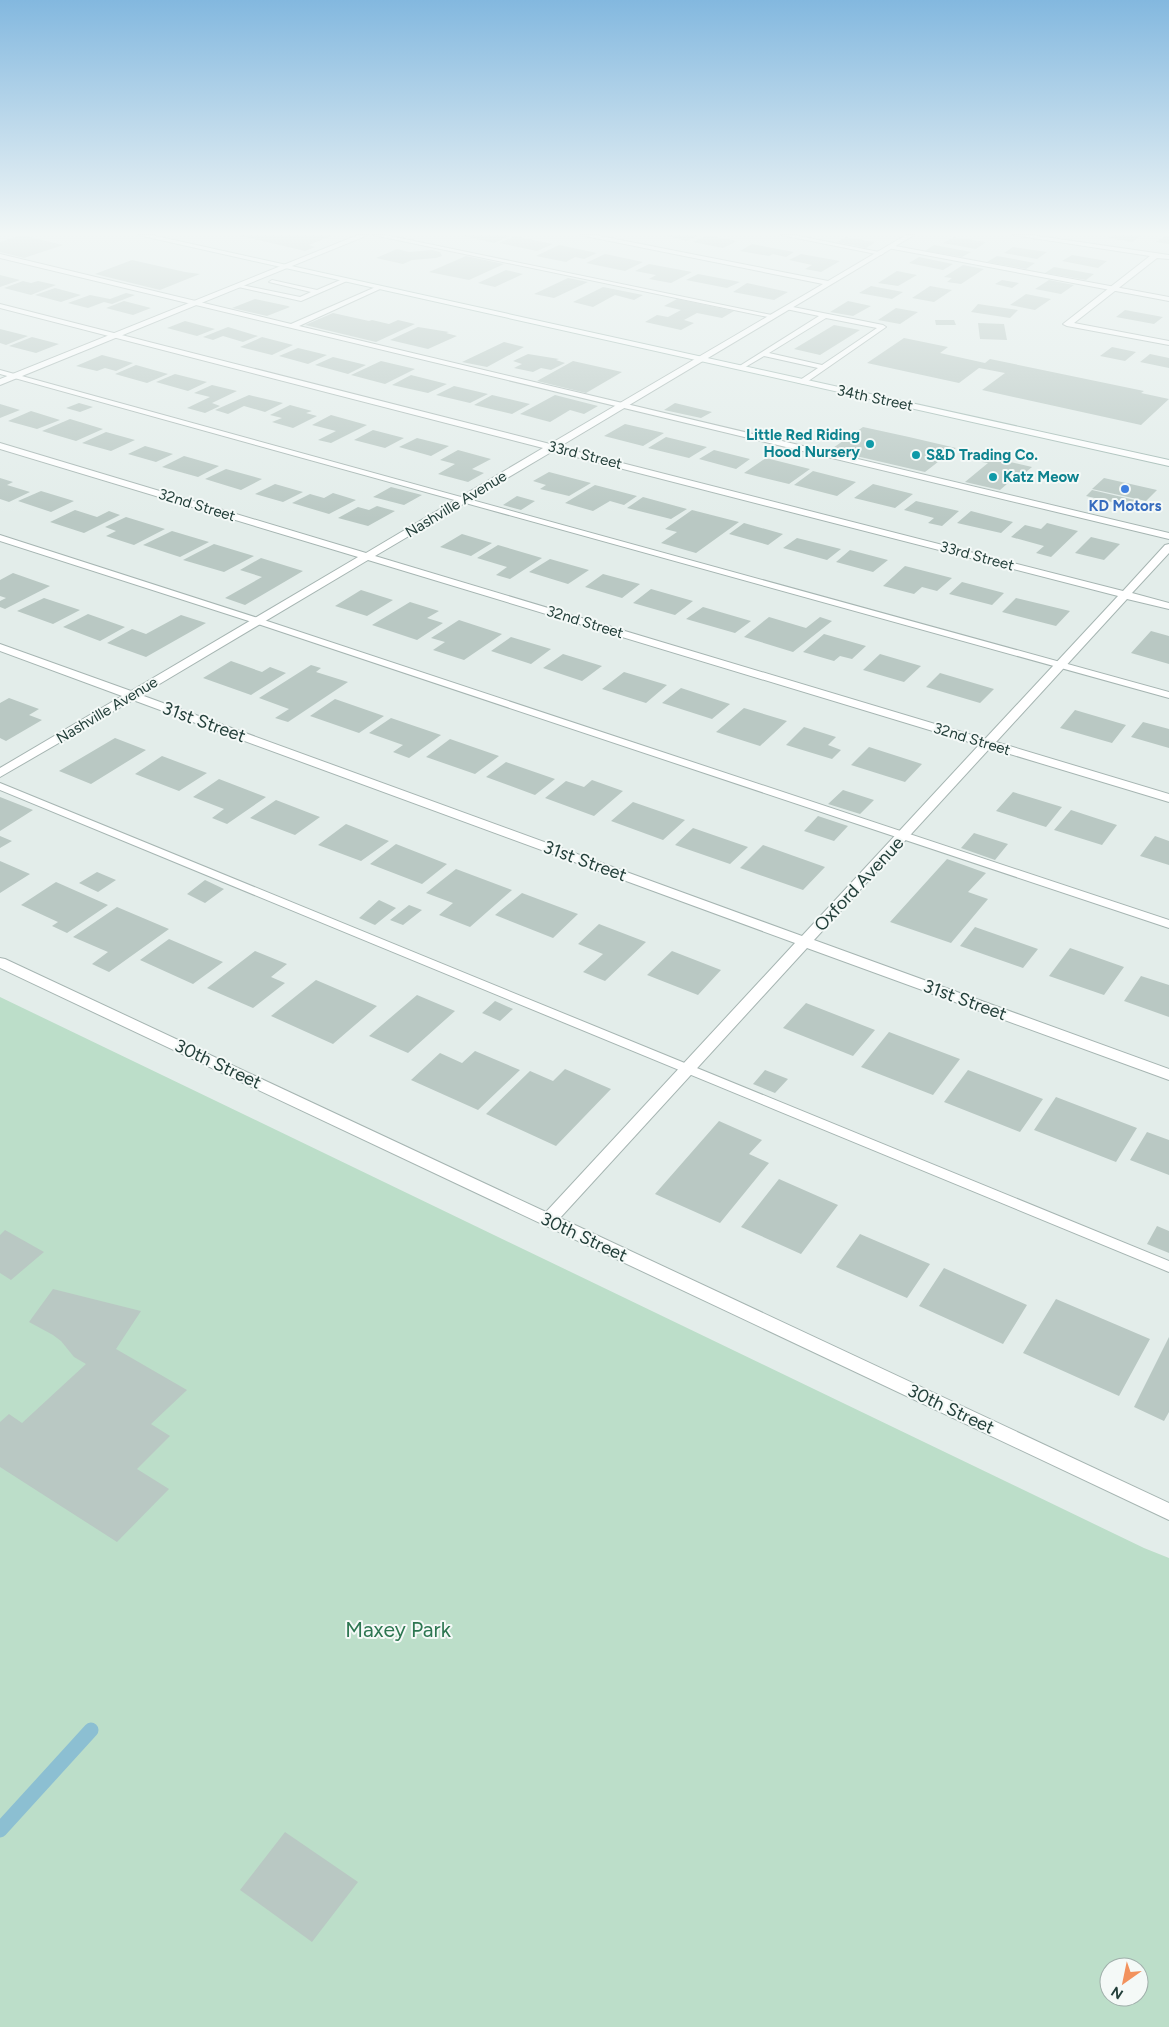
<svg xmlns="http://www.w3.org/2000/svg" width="1169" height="2027" font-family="Figtree,sans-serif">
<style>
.green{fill:#bcdec9;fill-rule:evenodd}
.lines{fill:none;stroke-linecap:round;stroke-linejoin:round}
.stream{stroke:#8cbfd2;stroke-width:15}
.building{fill:#b9c8c3}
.service-casing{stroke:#a6b5b2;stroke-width:2}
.minor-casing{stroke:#a6b5b2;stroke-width:2}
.tertiary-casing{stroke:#a6b5b2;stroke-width:2}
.secondary-casing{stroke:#a2b9b3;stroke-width:2}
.service{fill:#fff;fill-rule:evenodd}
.minor{fill:#fff;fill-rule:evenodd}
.tertiary{fill:#fff;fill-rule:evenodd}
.secondary{fill:#fff;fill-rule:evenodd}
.culture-dot{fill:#0f9aa8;stroke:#f4f9f7;stroke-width:2}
.shop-dot{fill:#3f7fe0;stroke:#f4f9f7;stroke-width:2}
.labels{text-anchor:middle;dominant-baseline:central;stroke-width:4;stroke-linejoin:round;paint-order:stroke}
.far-street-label{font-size:15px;fill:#233f3a;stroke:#f4f9f7}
.far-culture-label{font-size:15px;font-weight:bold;fill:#0d838f;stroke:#f4f9f7;text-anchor:start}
.far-shop-label{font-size:15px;font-weight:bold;fill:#366cbe;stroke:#f4f9f7}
.street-label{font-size:18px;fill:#233f3a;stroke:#f4f9f7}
.near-park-label{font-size:21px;fill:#2d7651;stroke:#f4f9f7}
</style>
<rect width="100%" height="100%" fill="#e3edea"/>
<path class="green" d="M0,997L1144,1548L1169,1558V2027H0ZM1109,1967H1139V1997H1109Z"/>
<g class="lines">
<path class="stream" d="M0,1830L91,1730"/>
</g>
<path class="building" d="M21,235H22L63,245L24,258L0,252V242Z
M237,235H333L309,245L315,247L305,251Z
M459,235H507L510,236L494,243Z
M663,235H698L687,241Z
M707,235L737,241L723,248L693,242Z
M1113,235H1141L1132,242L1109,238Z
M515,236L553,244L537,251L499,243Z
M1165,236L1169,237V244L1156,242Z
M846,237L875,242L866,248L837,242Z
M954,237L986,242L976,249L943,243Z
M752,244L794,252L786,257L773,254L769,256L740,251Z
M559,245L597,253L584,259L575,257L566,262L536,256Z
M934,245L971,252L962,257L925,251Z
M1013,247L1047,252L1037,259L1004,253Z
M397,249L409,252L432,250L440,252L442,256L436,258L412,260L403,264L376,258Z
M605,254L643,262L625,271L586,263Z
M801,254L840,261L821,272L805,269L812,265L789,260Z
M1072,255L1107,261L1098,268L1062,261Z
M466,256L504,264L469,280L429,272Z
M997,256L1035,263L1026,269L987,262Z
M919,257L953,264L943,270L909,263Z
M132,260L185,272L200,274L160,290L95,274Z
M649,264L692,272L671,283L649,279L656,275L635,271Z
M963,265L984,269L961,284L947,282L952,278L944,277Z
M1054,267L1094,274L1086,280L1045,273Z
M506,270L523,274L495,287L478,283Z
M897,271L917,275L898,286L878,283Z
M698,274L740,282L727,288L686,280Z
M0,275L20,280L0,287Z
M568,278L588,282L554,298L534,294Z
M1002,280L1019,283L1012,288L995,284Z
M1049,280L1074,285L1061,294L1035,289Z
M23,281L31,283L38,281L56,285L31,295L4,288Z
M747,283L788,292L774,300L733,292Z
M871,286L903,292L892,299L859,293Z
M930,286L952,290L934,302L912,298Z
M603,287L643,295L634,300L615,295L593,307L573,302Z
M55,288L81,295L61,302L35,295Z
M126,293L135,295L112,304L104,302L88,308L68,303L90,295L110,299Z
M1026,294L1051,299L1035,310L1010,305Z
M255,299L288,306L290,307L267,316L232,308Z
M677,299L734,311L722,318L697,313L684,320L694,323L681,330L645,322L657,315L668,317L681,310L664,306Z
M124,301L151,308L133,315L106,308Z
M848,301L871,306L853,316L830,312Z
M978,304L1018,310L1010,318L971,312Z
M896,308L918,312L900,324L878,320Z
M1125,310L1163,317L1154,324L1116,317Z
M333,313L369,321L372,320L389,324L398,320L415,324L376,342L305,325Z
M935,320H954L956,325H936Z
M185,321L215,329L197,336L167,328Z
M978,323L1004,324L1007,340L980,339Z
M834,325L860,330L820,355L794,349Z
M228,327L258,336L243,342L223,336L213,340L203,337Z
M418,327L449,332L446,333L457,336L428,349L390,340Z
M0,329L28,336L6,345L0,343Z
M32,337L59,344L36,353L9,346Z
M262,337L293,345L272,355L240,347Z
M904,338L948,347L940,353L985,363L990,359L1144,391L1141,393L1169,399L1141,425L982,390L1005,373L979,368L959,383L867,363Z
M504,342L524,347L487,367L462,362Z
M1112,347L1136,352L1125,361L1100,356Z
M298,348L327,355L308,364L279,356Z
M528,354L559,359L556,360L565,363L551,370L541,368L533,372L514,368L522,364L513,361Z
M1150,354L1169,358V368L1140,362Z
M102,355L133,363L116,371L105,368L97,371L76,366Z
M333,357L366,365L348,374L315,365Z
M381,361L415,369L385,384L351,375Z
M573,361L622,372L586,393L537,381Z
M136,365L168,374L147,383L115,374Z
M175,374L207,382L188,391L156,382Z
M411,375L447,384L428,393L392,385Z
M212,385L237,391L212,403L220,406L205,413L187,408L210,397L194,393Z
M454,386L488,394L470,403L436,395Z
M249,395L283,403L265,412L244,406L228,414L215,410Z
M492,395L530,404L512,414L474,405Z
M555,395L598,406L584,414L570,410L550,422L520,414Z
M79,403L93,407L80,412L66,408Z
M675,403L712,412L701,418L664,410Z
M0,404L20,410L0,418Z
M290,405L312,411L306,413L317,416L293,428L272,422L282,418L270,415Z
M31,411L60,420L37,429L8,421Z
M331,415L367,425L331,443L318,440L336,431L312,425Z
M70,419L103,429L76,441L42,431Z
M625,424L664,433L643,446L604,436Z
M863,427L909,437L956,448L925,472L830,450Z
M373,430L404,438L385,448L354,440Z
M106,432L135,440L111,451L82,443Z
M666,437L707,447L689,458L648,448Z
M417,438L449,446L431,456L399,447Z
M145,446L173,454L156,462L128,454Z
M458,450L491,459L472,469L484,473L468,482L438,474L455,464L440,460Z
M714,450L750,459L736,469L699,459Z
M184,456L219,466L198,477L162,467Z
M988,457L1032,467L1026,472L1022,471L1000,490L965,482L988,463L982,462Z
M766,458L810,469L789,484L744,473Z
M226,469L262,479L241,490L205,479Z
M813,471L856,482L837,496L794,485Z
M549,472L591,483L569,496L540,489L546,485L533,481Z
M0,478L13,482L7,485L30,492L9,502L0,499Z
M1104,478L1157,490L1146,501L1092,489Z
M275,484L303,492L283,502L255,494Z
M873,484L913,494L895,508L854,498Z
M595,485L637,496L624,505L610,501L593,511L565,503Z
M391,487L422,495L404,505L373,497Z
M1092,490L1139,501L1133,507L1086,496Z
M41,491L74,501L51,512L18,501Z
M333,493L356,500L329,514L292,503L310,494L324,498Z
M517,496L535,501L521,510L503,505Z
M643,497L687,509L671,519L627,508Z
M916,501L959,511L942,526L928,523L934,518L904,510Z
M377,506L395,511L368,526L338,518L358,507L369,510Z
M75,510L97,517L109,511L120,515L84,533L50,522Z
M692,510L739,522L696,553L661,543L677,532L665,529Z
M971,511L1013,522L1001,533L957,523Z
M126,517L165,529L134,545L106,536L116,531L105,527Z
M744,523L783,534L768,545L729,534Z
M1047,523L1078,531L1051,557L1036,553L1044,546L1011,537L1025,525L1041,529Z
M172,531L209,542L180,557L143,545Z
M462,534L492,543L471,556L440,547Z
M1091,537L1120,544L1104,560L1075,553Z
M797,538L841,549L827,560L783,548Z
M214,544L254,556L224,572L183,560Z
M498,545L542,558L510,579L496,575L507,567L477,558Z
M850,550L888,560L873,572L836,562Z
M261,558L303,571L245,605L225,598L262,577L240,570Z
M550,559L589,570L568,584L529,572Z
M905,566L952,578L937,591L922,587L914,594L883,586Z
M13,573L50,586L5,609L0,607V601L6,598L0,596V580Z
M603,574L640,584L622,598L585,587Z
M962,582L1004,593L992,605L949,594Z
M651,589L693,601L675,615L633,603Z
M361,590L393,600L367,616L335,606Z
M44,598L80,610L53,624L17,611Z
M1016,598L1070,611L1056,626L1002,612Z
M410,602L439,611L427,618L443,623L417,640L372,625Z
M703,607L751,621L735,633L686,619Z
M88,614L125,627L100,641L63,627Z
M181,615L206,623L146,657L107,643L132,629L146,634Z
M769,617L806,628L820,617L832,621L793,652L744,637Z
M459,620L502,634L464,660L433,650L445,642L431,638Z
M1151,631L1169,636V664L1131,653Z
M824,634L866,646L852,659L840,656L834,661L803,652Z
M511,637L551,649L531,664L491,651Z
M563,654L602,666L582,681L543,668Z
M880,654L921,666L904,682L863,670Z
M231,661L262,672L270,667L286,673L251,695L203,678Z
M311,665L321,668L316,672L348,682L288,722L275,718L289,709L259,698Z
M624,672L667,685L646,703L602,689Z
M940,673L994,689L980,703L926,687Z
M681,688L730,704L712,719L662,703Z
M9,698L39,709L29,715L42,720L6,741L0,738V703Z
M335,699L384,716L359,733L310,716Z
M744,708L787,721L760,746L716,732Z
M1075,710L1126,725L1112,743L1060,728Z
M391,718L441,735L409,758L393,752L403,745L369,733Z
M1143,722L1169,729V748L1131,737Z
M804,727L836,737L828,745L841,750L832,759L786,745Z
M115,738L146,750L91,784L59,771Z
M450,739L499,756L475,774L426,757Z
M869,747L922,764L905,782L851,765Z
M162,756L207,773L179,791L135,774Z
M506,762L555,779L535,795L486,777Z
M219,779L266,797L227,824L212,818L224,809L193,797Z
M592,780L623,791L594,816L545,798L566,781L584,787Z
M843,790L874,800L860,814L828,804Z
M1013,792L1062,807L1046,827L996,811Z
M0,797L33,810L0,831Z
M276,800L320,817L295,835L250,818Z
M633,802L685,820L663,840L611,821Z
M1071,810L1117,825L1102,845L1054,830Z
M818,816L848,826L834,841L804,831Z
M346,824L389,841L361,861L318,845Z
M693,828L748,847L730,864L675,845Z
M974,833L1008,844L995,860L961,848Z
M0,836L12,841L0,848Z
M1155,836L1169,841V865L1140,856Z
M396,844L447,864L422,884L370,864Z
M763,845L825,867L803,890L740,868Z
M947,859L986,873L968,892L988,899L951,943L890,922Z
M0,861L30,874L0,893Z
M456,869L512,890L470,927L439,915L453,903L426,893Z
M97,872L116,880L98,892L79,883Z
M205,880L224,889L205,903L187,894Z
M56,882L108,905L67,933L52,926L58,922L21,905Z
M522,893L578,914L553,938L495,915Z
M379,900L396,908L375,925L359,918Z
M409,905L422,910L403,925L390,920Z
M117,907L169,929L109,972L92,964L108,952L73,937Z
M599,924L646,942L605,981L583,972L603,954L578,944Z
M975,927L1038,949L1023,968L960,946Z
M169,939L223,962L193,984L140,960Z
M1070,948L1124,967L1104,995L1049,976Z
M255,951L287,964L271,977L285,983L253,1008L207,988Z
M672,951L721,970L698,995L647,975Z
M1141,976L1169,985V1017L1124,1001Z
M316,980L377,1006L333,1044L271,1016Z
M417,995L455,1011L408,1053L369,1036Z
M495,1001L513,1009L500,1021L482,1013Z
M806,1003L875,1030L853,1056L783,1028Z
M889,1032L960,1059L933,1095L861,1067Z
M475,1051L520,1070L478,1110L411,1080L440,1053L462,1063Z
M565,1069L611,1089L556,1146L486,1114L530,1071L553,1081Z
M765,1070L788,1079L775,1093L753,1084Z
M968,1070L1043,1099L1020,1132L944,1102Z
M1056,1097L1137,1128L1116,1162L1034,1130Z
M719,1121L762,1140L749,1154L769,1163L720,1223L655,1194Z
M1147,1132L1169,1140V1175L1130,1160Z
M779,1179L838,1205L801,1254L741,1227Z
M1157,1226L1169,1231V1253L1147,1244Z
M5,1230L44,1252L11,1280L0,1273V1235Z
M860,1234L930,1264L907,1298L836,1267Z
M944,1268L1027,1305L1003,1344L919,1306Z
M53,1289L141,1311L116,1349L187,1390L151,1424L170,1436L137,1469L169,1489L117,1542L0,1467V1422L9,1414L22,1423L86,1364L74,1357L61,1341L53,1335L29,1322Z
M1056,1299L1150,1339L1119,1396L1023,1353Z
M1169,1337V1412L1164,1421L1134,1407Z
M285,1832L358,1882L312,1942L240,1890Z"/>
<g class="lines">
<defs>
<path id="service" d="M373,235H385L776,316L773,318Z
M781,235H794L884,253L881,255Z
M890,245L1169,297V301L888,248Z
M0,254L291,324L378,286L380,287V289L299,326L1169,533V539L0,258Z
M345,278L347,279V281L301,301L234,286L237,284L300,297L311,292L269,282L272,280L317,290Z
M788,306L883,325L886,327L804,384L797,382L818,368L764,356L742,369H738V367L819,316L786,309L785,308ZM826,318L877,328L822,365L769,353Z
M0,370L1169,692V698L0,374Z
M0,535L261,619L1169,920V928L255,623L0,541Z
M0,783L1169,1261V1272L0,790Z"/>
<path id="minor" d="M580,235H595L828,281L906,235H914L559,447L1123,591L1165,545L1169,544V553L1132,593L1169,603V609L1127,599L996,742L1169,794V802L990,748L814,940L1169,1069V1080L807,948L560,1218L1169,1503V1520L0,968V958L5,959L546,1212L795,943L133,700L0,777V768L122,696L0,651V644L131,691L358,557L0,449V443L366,553L543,448L0,308V304L550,444L823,284ZM553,451L1118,596L985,739L375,556ZM368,560L979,745L802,936L141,695Z
M1012,235H1031L1169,255V259L1157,258L1074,323L1169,341V345L1067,326L1063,324L1150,256Z"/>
<path id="tertiary" d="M358,235H368L0,385V379Z"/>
<path id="secondary" d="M138,235H151L1169,460V466Z"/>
</defs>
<use href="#service" class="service-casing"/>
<use href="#minor" class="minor-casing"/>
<use href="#tertiary" class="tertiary-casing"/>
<use href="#secondary" class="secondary-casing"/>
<use href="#service" class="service"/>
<use href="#minor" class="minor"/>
<use href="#tertiary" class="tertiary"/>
<use href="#secondary" class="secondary"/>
</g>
<linearGradient id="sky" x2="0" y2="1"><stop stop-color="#83b8df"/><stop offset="0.45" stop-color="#f2f7f6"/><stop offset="1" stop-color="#f2f7f6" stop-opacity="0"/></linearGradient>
<rect width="1169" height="519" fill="url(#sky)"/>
<g class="culture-dot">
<circle cx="870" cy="444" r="5"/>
<circle cx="916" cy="455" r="5"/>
<circle cx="993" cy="477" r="5"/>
</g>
<circle class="shop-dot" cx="1125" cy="489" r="5"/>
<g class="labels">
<g class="far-street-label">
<text transform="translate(875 398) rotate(12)">34th Street</text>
<text transform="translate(585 455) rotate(14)">33rd Street</text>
<text transform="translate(456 504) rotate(-31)">Nashville Avenue</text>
<text transform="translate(197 505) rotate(17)">32nd Street</text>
<text transform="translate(977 556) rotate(15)">33rd Street</text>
<text transform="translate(585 622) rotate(17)">32nd Street</text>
<text transform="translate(107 710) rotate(-31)">Nashville Avenue</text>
<text transform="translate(972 739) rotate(17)">32nd Street</text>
</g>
<g class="far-culture-label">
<text x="860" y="435" text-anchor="end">Little Red Riding<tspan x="860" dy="17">Hood Nursery</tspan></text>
<text x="926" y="455">S&amp;D Trading Co.</text>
<text x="1003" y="477">Katz Meow</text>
</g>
<g class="far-shop-label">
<text x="1125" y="506">KD Motors</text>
</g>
<g class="street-label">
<text transform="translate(204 722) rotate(20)">31st Street</text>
<text transform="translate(585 861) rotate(20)">31st Street</text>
<text transform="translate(859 884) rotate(-47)">Oxford Avenue</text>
<text transform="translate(965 1000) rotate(20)">31st Street</text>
<text transform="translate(218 1064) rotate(25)">30th Street</text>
<text transform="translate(584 1237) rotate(25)">30th Street</text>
<text transform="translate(951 1409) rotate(25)">30th Street</text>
</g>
<g class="near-park-label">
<text x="398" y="1629">Maxey Park</text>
</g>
</g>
<g transform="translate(1124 1982) rotate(213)"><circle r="24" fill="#f4f9f7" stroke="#a0afab"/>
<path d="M0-4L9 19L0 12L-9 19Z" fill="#f2925d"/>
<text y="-8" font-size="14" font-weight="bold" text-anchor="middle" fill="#233f3a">N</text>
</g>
</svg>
